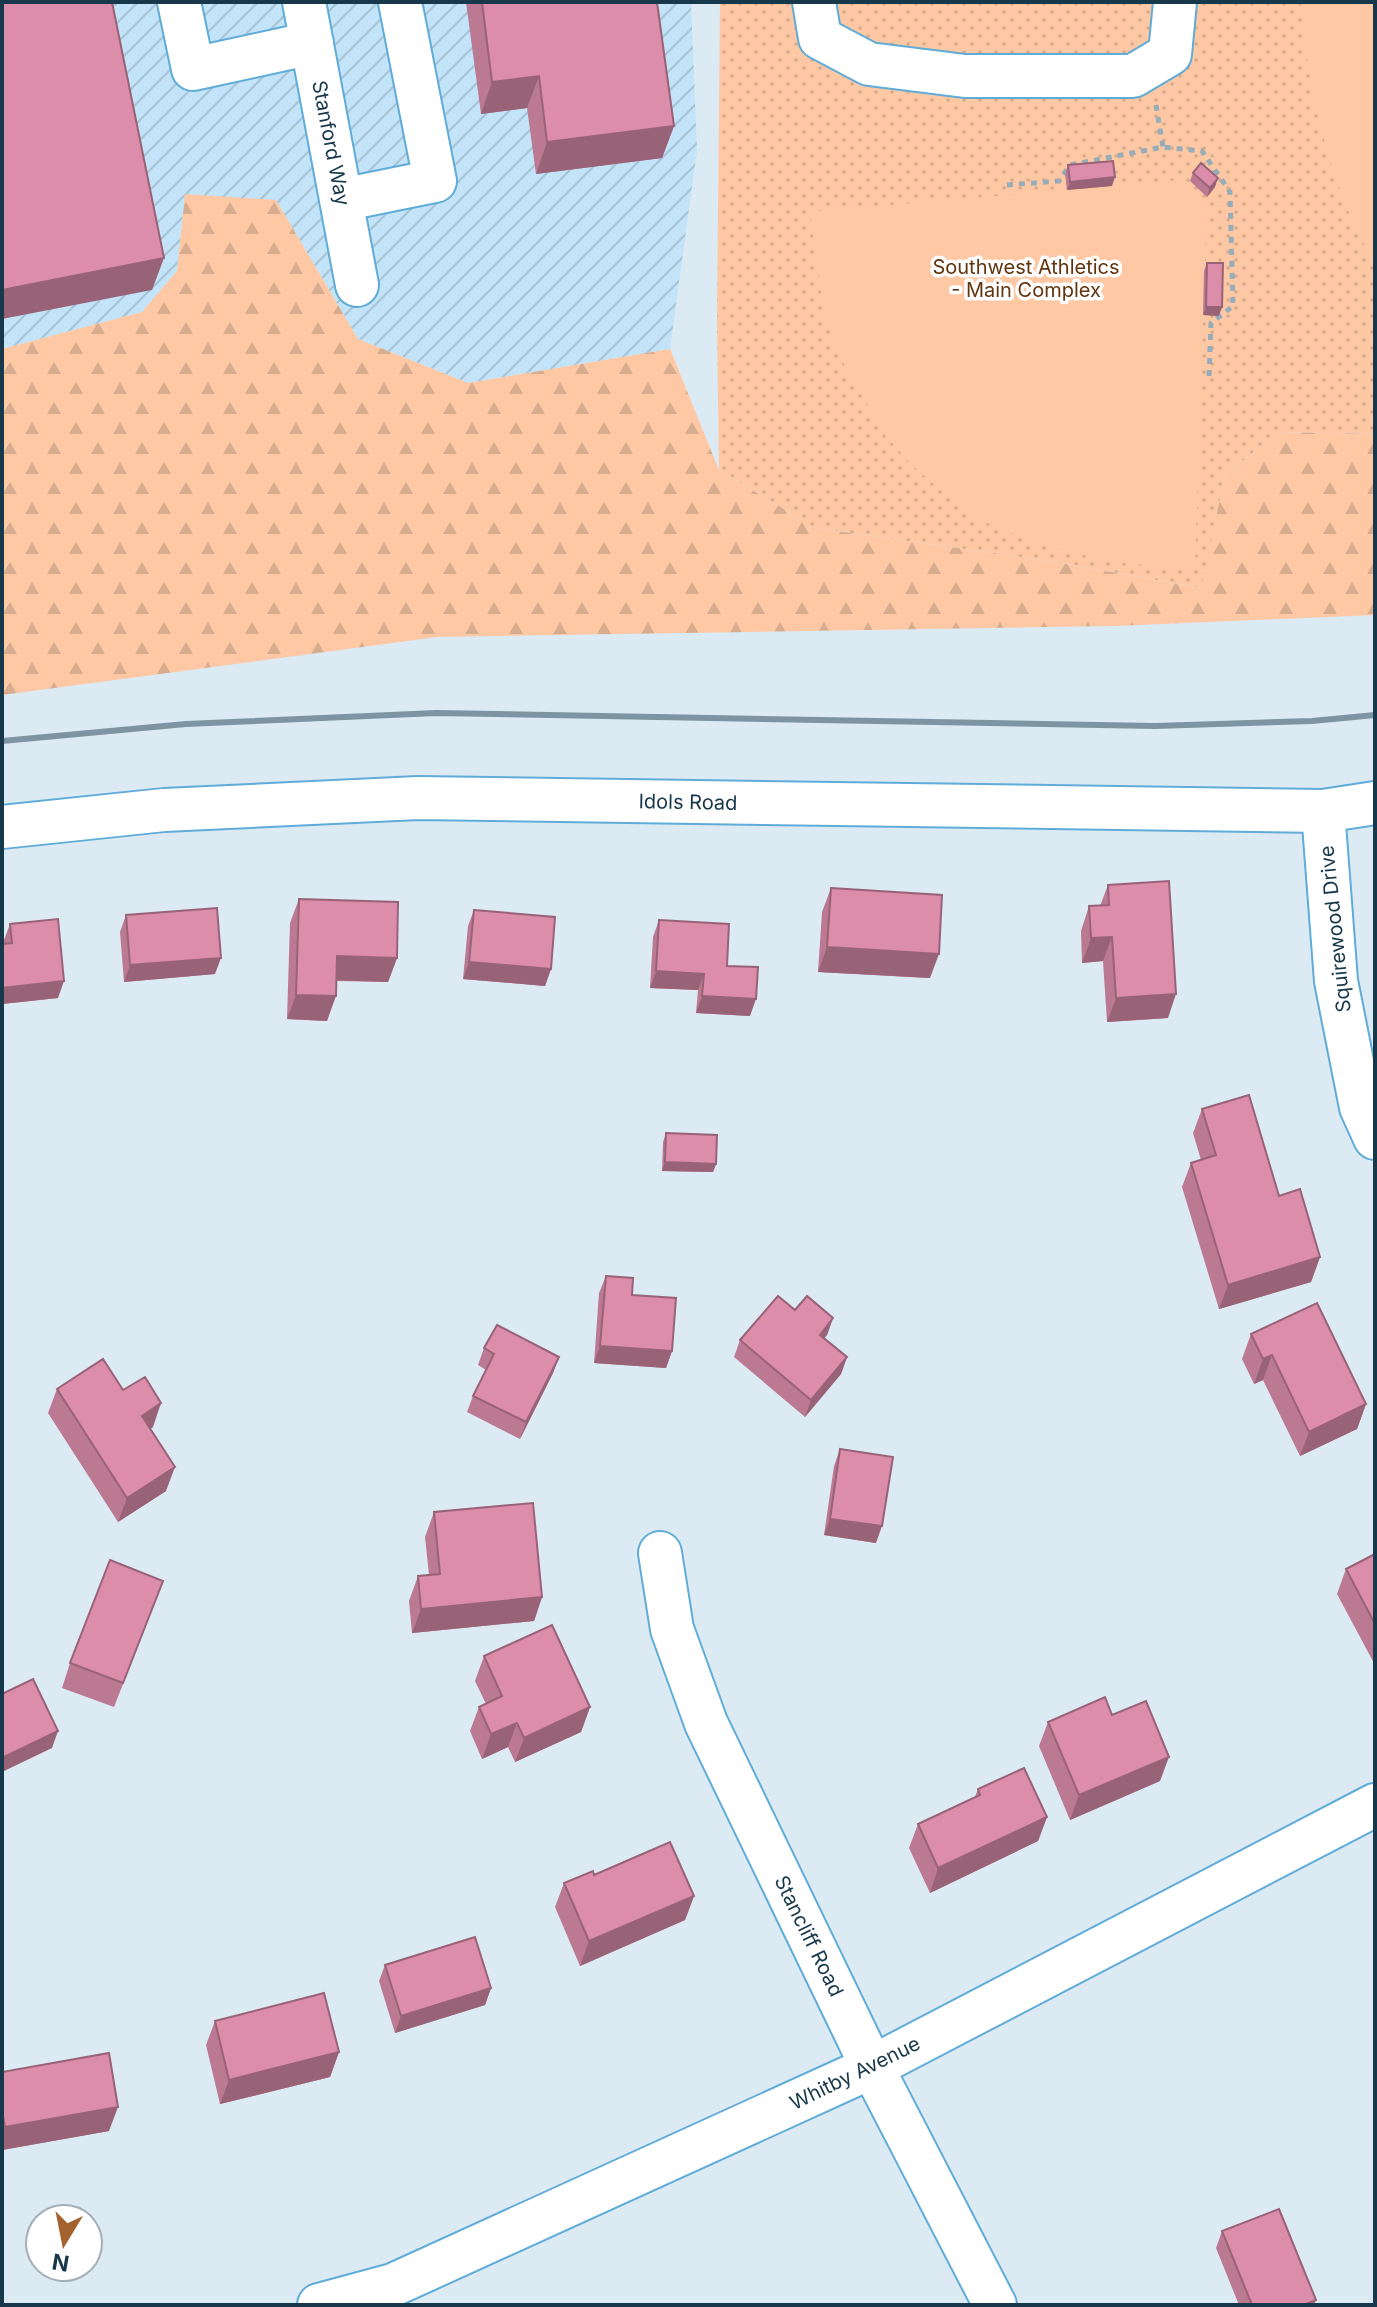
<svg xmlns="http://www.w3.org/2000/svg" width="1377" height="2307" font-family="Inter,sans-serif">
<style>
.industrial{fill:url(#industrial-furrows)}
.green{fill:url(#green-dots)}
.forest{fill:url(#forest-firs)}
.pitch{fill:#fdc8a3}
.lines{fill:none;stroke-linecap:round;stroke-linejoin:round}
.minor-casing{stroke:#60acd9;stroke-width:46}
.path{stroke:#97acb9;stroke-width:5;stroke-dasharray:6 6;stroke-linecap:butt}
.minor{stroke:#fff;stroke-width:42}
.rail{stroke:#7e94a2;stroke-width:6}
.wall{fill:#bc7992}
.shaded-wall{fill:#996377}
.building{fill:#db8daa;stroke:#996377;stroke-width:2}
.labels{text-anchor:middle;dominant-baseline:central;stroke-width:7;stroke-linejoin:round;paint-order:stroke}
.street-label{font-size:20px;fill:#17374a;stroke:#fff}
.park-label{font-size:20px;fill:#61340e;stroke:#fff}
</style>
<defs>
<pattern id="industrial-furrows" width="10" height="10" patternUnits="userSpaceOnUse" patternTransform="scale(2)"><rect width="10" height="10" fill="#c3e3f8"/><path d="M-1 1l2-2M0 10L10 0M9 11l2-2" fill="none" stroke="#a7c3d6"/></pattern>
<pattern id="green-dots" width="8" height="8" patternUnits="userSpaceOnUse" patternTransform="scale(2)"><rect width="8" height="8" fill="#fdc8a3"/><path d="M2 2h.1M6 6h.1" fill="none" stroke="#d8ac8e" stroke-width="1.8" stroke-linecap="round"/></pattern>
<pattern id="forest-firs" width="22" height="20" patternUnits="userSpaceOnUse" patternTransform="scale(2)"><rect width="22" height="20" fill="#fdc8a3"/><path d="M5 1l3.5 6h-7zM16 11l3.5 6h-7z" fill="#d8ac8e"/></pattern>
</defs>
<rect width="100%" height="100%" fill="#dceaf4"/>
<path class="industrial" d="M2,2H691L697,150L670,349L468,383L358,339L276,200L185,195L177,271L142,312L2,349Z"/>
<path class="green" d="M720,2H1375V434L1279,432L1225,475L1202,588L1050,561L815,528L719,470L717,322Z"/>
<path class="forest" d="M185,194L276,200L358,339L468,383L670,349L719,470L815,528L1050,561L1201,588L1225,475L1279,432L1375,434V615L1114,626L437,637L2,695V349L142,312L177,271Z"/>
<path class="pitch" d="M1301,2H1375V264C1331,192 1306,86 1301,2Z
M1180,180L1207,202L1195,569L1122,563L1053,548L1011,533L977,519L947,496L912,465L883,433L839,355L824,312L810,212Z"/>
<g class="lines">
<defs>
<path id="minor" d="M179,2L193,69L312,43
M304,2L357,285
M814,2L820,38L869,64L965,76H1133L1170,54L1175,2
M341,200L435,181L400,2
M1323,811L1336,981L1361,1107L1375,1138
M2,827L164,810L418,798L1323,811L1375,803
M660,1553L672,1629L706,1723L872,2067L995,2305
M319,2305L393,2285L872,2067L1375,1805"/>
</defs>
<use href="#minor" class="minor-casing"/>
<path class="path" d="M1156,105L1163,147
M1007,185L1059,181L1070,165L1163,147L1202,151L1230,192L1233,306L1211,323L1209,376"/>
<use href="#minor" class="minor"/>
<path class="rail" d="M2,741L186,724L436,713L1155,726L1312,721L1375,715"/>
</g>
<path class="wall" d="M466,2H657L674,126L662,158L536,174L527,108L481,114Z
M1068,165L1112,186L1067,190L1065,174Z
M1193,173L1215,187L1207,197L1190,181Z
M1207,263L1219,316L1203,315L1204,271Z
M1108,885L1168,1018L1107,1022L1103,961L1082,963L1081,931L1089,906H1100Z
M831,888L930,978L818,972L822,912Z
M299,899L397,958L388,982L336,981L327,1021L287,1019L290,923Z
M474,910L551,969L545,986L463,979L468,926Z
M126,915L215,974L124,982L120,932Z
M659,920L727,966L750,1016L696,1013L698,990L650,988L653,937Z
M10,924L58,998L2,1004V944H4V940Z
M1202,1109L1279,1196L1320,1257L1311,1282L1219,1309L1182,1187L1191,1163L1201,1160L1193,1133Z
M666,1133L716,1164L713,1172L662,1171L663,1142Z
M606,1276L632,1295L672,1351L666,1368L594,1363L599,1293Z
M795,1310L833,1318L827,1335L824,1338L847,1357L841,1374L805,1417L734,1357L740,1340Z
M1251,1334L1366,1404L1357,1429L1300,1456L1263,1380L1254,1384L1242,1359Z
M484,1348L559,1357L553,1373L520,1439L467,1412L473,1396L486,1370L478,1365Z
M57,1389L123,1390L153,1427L150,1429L166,1491L118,1522L48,1413Z
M840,1449L876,1543L824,1535L834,1466Z
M434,1512L542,1597L534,1621L412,1633L409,1601L418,1576L429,1575L425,1537Z
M1375,1554V1665L1337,1594L1346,1569Z
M154,1605L114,1707L62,1688L70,1663Z
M484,1656L590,1707L581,1732L515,1762L508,1747L482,1759L470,1731L479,1707L486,1704L475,1681Z
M1112,1715L1160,1781L1070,1820L1039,1746L1048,1722Z
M978,1789L1047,1817L1038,1841L930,1893L909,1848L918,1824L975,1797Z
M594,1875L694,1896L685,1920L580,1966L555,1907L564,1883Z
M385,1965L491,1988L485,2005L395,2033L379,1981Z
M215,2021L339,2052L330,2077L220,2104L206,2045Z
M2,2072L109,2131L2,2150Z
M1222,2231L1316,2300L1314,2305H1239L1216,2248Z"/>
<path class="shaded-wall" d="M539,76L527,108L481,114L492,82Z
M674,126L662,158L536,174L547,142Z
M1115,177L1112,186L1067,190L1070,182Z
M1218,178L1215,187L1207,197L1210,188Z
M164,258L152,290L2,319V290Z
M1206,307H1222L1219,316L1203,315Z
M1112,937L1103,961L1082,963L1091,938Z
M827,947L939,954L930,978L818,972Z
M337,956L397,958L388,982L328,980Z
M221,958L215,974L124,982L130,965Z
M469,962L551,969L545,986L463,979Z
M656,971L704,974L698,990L650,988Z
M64,981L58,998L2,1004V988Z
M1176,994L1168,1018L1107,1022L1116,998Z
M296,995L336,996L327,1021L287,1019Z
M702,996L756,999L750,1016L696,1013Z
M665,1162L716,1164L713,1172L662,1171Z
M1320,1257L1311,1282L1219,1309L1228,1285Z
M833,1318L827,1335L814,1351L820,1335Z
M600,1346L672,1351L666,1368L594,1363Z
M1272,1355L1263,1380L1254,1384L1263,1359Z
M559,1357L553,1373L520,1439L526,1422Z
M847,1357L841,1374L805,1417L811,1400Z
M161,1403L153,1427L133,1440L142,1416Z
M1366,1404L1357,1429L1300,1456L1309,1432Z
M175,1467L166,1491L118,1522L127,1498Z
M830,1519L882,1526L876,1543L824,1535Z
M542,1597L534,1621L412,1633L421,1609Z
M590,1707L581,1732L515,1762L524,1738Z
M517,1723L508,1747L482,1759L491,1734Z
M58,1731L52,1748L2,1772V1758Z
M1169,1757L1160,1781L1070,1820L1079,1795Z
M1047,1817L1038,1841L930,1893L938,1868Z
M694,1896L685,1920L580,1966L589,1941Z
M491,1988L485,2005L395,2033L401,2016Z
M339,2052L330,2077L220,2104L229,2080Z
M118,2107L109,2131L2,2150V2134L5,2127Z"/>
<path class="building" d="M2,2H112L164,258L2,290Z
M482,2H657L674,126L547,142L539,76L492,82Z
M1113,161L1115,177L1070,182L1068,165Z
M1201,163L1218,178L1210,188L1193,173Z
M1207,263H1223L1222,307H1206Z
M1169,881L1176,994L1116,998L1112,937L1091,938L1089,906L1109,905L1108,885Z
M831,888L942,895L939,954L827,947Z
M299,899L398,902L397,958L337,956L336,996L296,995Z
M217,908L221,958L130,965L126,915Z
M474,910L555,917L551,969L469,962Z
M58,919L64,981L2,988V944L12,943L10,924Z
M659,920L729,924L727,966L758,967L756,999L702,996L704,974L656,971Z
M1249,1095L1279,1196L1300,1189L1320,1257L1228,1285L1191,1163L1216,1155L1202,1109Z
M666,1133L717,1135L716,1164L665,1162Z
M606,1276L633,1278L632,1295L676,1298L672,1351L600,1346Z
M778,1296L795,1310L807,1296L833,1318L820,1335L847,1357L811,1400L740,1340Z
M1317,1303L1366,1404L1309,1432L1272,1355L1263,1359L1251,1334Z
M497,1325L559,1357L526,1422L473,1396L494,1354L484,1348Z
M103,1359L123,1390L145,1377L161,1403L142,1416L175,1467L127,1498L57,1389Z
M840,1449L893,1457L882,1526L830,1519Z
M533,1503L542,1597L421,1609L418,1576L440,1574L434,1512Z
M1375,1554V1624L1346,1569Z
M110,1560L163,1581L123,1683L70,1663Z
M552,1625L590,1707L524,1738L517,1723L491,1734L479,1707L502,1696L484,1656Z
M33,1679L58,1731L2,1758V1694Z
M1105,1697L1112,1715L1146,1701L1169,1757L1079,1795L1048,1722Z
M1024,1768L1047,1817L938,1868L918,1824L980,1795L978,1789Z
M670,1842L694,1896L589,1941L564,1883L593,1871L594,1875Z
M475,1937L491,1988L401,2016L385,1965Z
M324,1993L339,2052L229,2080L215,2021Z
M109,2053L118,2107L5,2127L2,2111V2072Z
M1279,2209L1316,2300L1304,2305H1252L1222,2231Z"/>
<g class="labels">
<g class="street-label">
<text transform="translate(331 143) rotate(79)">Stanford Way</text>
<text transform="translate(688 802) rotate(1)">Idols Road</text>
<text transform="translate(1335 929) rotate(-96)">Squirewood Drive</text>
<text transform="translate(809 1936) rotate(64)">Stancliff Road</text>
<text transform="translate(855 2073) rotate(-26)">Whitby Avenue</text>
</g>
<g class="park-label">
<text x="1026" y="267">Southwest Athletics<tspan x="1026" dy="23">- Main Complex</tspan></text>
</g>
</g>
<rect width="1377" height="2307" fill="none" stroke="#17374a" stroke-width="8"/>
<g transform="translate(64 2243) rotate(190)"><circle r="38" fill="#ffffff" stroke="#a2afb7" stroke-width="2"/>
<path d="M0-6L14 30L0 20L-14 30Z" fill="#a3622e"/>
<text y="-12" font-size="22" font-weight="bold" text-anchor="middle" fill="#17374a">N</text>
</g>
</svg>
